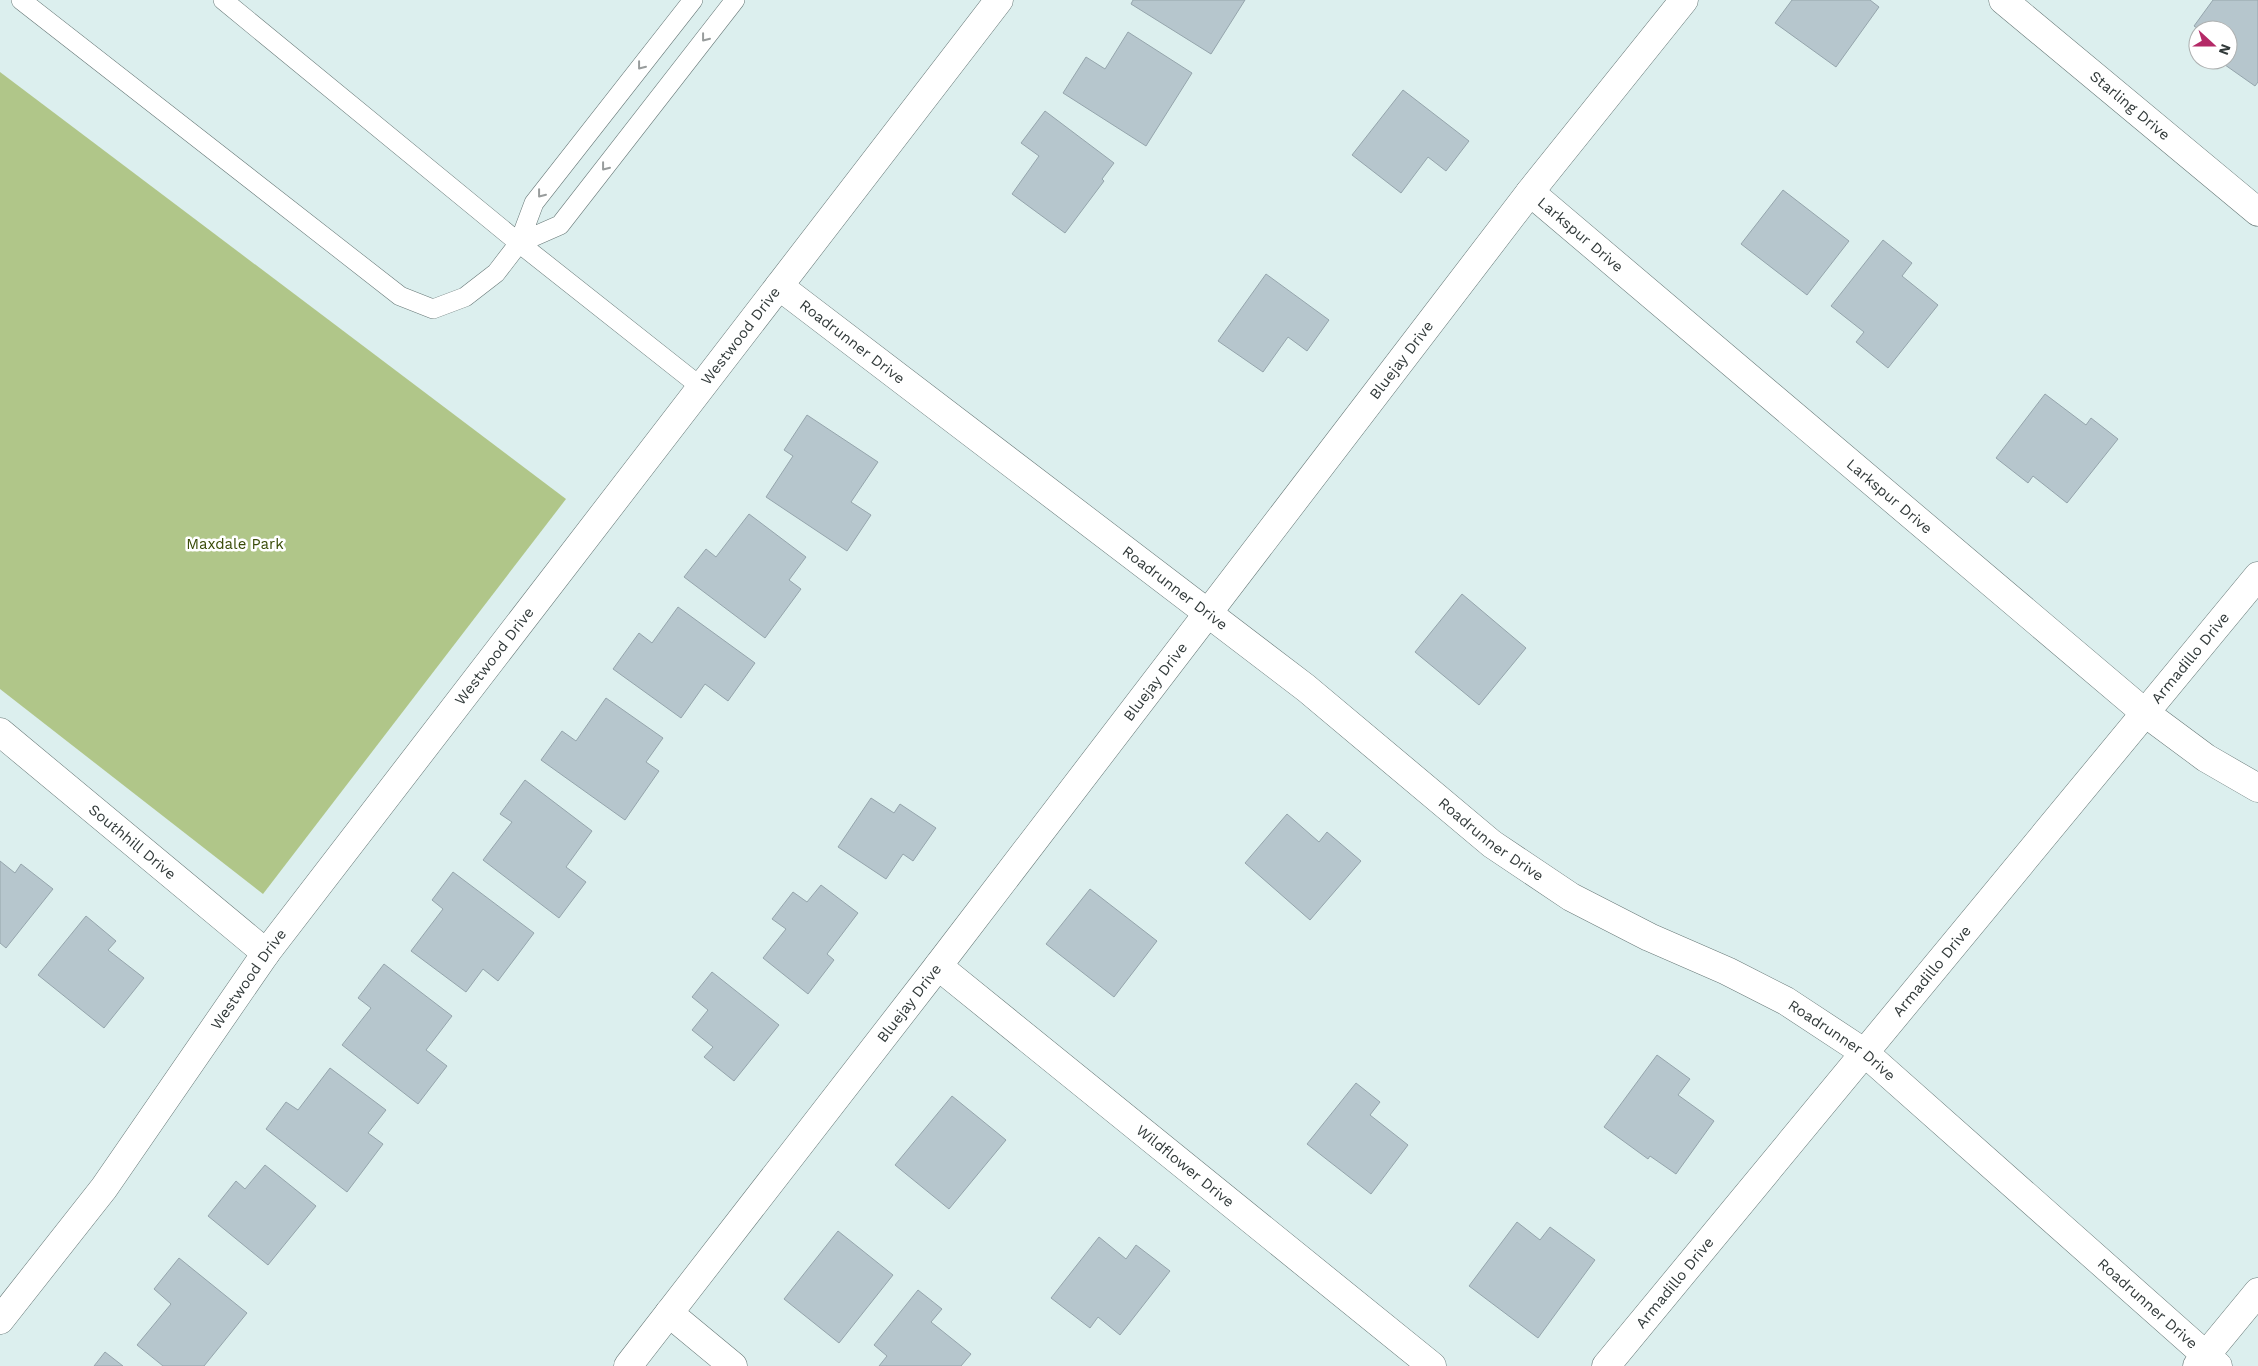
<svg xmlns="http://www.w3.org/2000/svg" width="2258" height="1366" font-family="'Work Sans',sans-serif">
<style>
.green{fill:#b0c689}
.building{fill:#b6c6cd;stroke:#95a5ac}
.lines{fill:none;stroke-linecap:round;stroke-linejoin:round}
.service-casing{stroke:#677877;stroke-width:20}
.minor-casing{stroke:#677877;stroke-width:29}
.service{stroke:#fff;stroke-width:19}
.minor{stroke:#fff;stroke-width:28}
.oneway{stroke:#989c9c}
.labels{text-anchor:middle;dominant-baseline:central;stroke-width:5;stroke-linejoin:round;paint-order:stroke}
.street-label{font-size:15px;fill:#323a3a;stroke:#fff}
.park-label{font-size:15px;fill:#384a06;stroke:#fff}
</style>
<rect width="100%" height="100%" fill="#dcefee"/>
<path class="green" d="M0,72L566,499L263,894L0,689Z"/>
<path class="building" d="M1133,0H1245L1211,54L1131,4Z
M1792,0H1870L1879,7L1836,67L1775,23Z
M2213,0H2258V82L2255,86L2218,60H2228V30H2200L2194,26Z
M1128,32L1192,73L1146,146L1063,93L1086,57L1105,69Z
M1403,90L1469,141L1446,171L1428,157L1401,193L1352,155Z
M1045,111L1114,163L1102,179L1104,181L1065,233L1012,194L1039,156L1021,143Z
M1783,190L1849,241L1807,295L1741,244Z
M1883,240L1912,263L1902,276L1938,305L1888,368L1856,342L1864,332L1831,306Z
M1266,274L1329,320L1307,351L1288,337L1263,372L1218,341Z
M2045,394L2086,425L2091,418L2118,439L2067,503L2033,476L2028,483L1996,458Z
M807,415L878,462L851,502L871,515L847,551L766,497L793,456L784,450Z
M749,514L806,557L789,580L801,589L765,638L684,577L706,549L716,557Z
M1462,594L1526,648L1479,705L1415,652Z
M678,607L755,663L728,701L705,684L681,718L613,669L639,633L652,643Z
M606,698L663,738L646,762L659,771L625,820L541,760L562,731L576,741Z
M525,780L592,831L566,867L586,882L559,918L483,860L512,822L500,814Z
M871,798L894,813L900,804L936,828L913,861L903,854L886,879L838,847Z
M1287,814L1319,842L1327,832L1361,861L1310,920L1245,863Z
M0,861L15,873L21,864L53,889L6,948L0,943Z
M453,872L534,933L498,981L483,969L466,992L411,951L443,909L432,900Z
M821,885L858,913L827,954L834,960L808,994L763,958L786,929L772,919L793,892L807,902Z
M1090,889L1157,941L1114,997L1046,944Z
M86,916L116,941L108,950L144,978L104,1028L38,975Z
M384,964L452,1016L426,1050L447,1066L418,1104L342,1045L371,1008L358,998Z
M712,972L779,1025L734,1081L704,1057L713,1047L692,1030L708,1010L692,997Z
M1657,1055L1690,1079L1678,1095L1714,1121L1676,1174L1650,1156L1648,1159L1604,1127Z
M330,1068L386,1110L368,1133L383,1144L347,1192L266,1129L286,1102L298,1110Z
M1356,1083L1380,1102L1370,1115L1408,1145L1371,1194L1307,1144Z
M952,1096L1006,1140L949,1209L895,1165Z
M265,1165L316,1206L268,1265L208,1216L236,1181L245,1189Z
M1517,1222L1540,1240L1550,1227L1595,1260L1538,1338L1469,1286Z
M838,1231L893,1275L839,1343L784,1299Z
M1099,1237L1126,1259L1136,1245L1170,1271L1120,1335L1098,1317L1090,1328L1051,1298Z
M179,1258L247,1313L204,1366H163L137,1345L171,1304L154,1289Z
M918,1290L942,1309L931,1322L971,1354L961,1366H879L887,1356L874,1345Z
M105,1352L123,1366H94Z"/>
<g class="lines">
<defs>
<path id="service" d="M21,0L400,296L433,309L465,297L496,273L519,243L534,203L693,0
M223,0L519,243L701,387
M519,243L560,225L735,0"/>
<g id="minor">
<path id="s1" d="M2003,0L2258,212"/>
<path id="s2" d="M1530,192L2144,712L2206,758L2258,788"/>
<path id="s3" d="M779,286L1306,688L1492,844L1571,897L1649,937L1727,971L1786,1001L1865,1053L2218,1366"/>
<path id="s4" d="M0,732L266,953"/>
<path id="s5" d="M938,966L1432,1366"/>
<path d="M669,1313L733,1366"/>
<path id="s6" d="M0,1320L104,1188L266,953L999,0"/>
<path id="s7" d="M628,1366L938,966L1530,192L1684,0"/>
<path id="s8" d="M1606,1366L2258,576"/>
<path d="M2197,1366L2258,1292"/>
</g>
</defs>
<use href="#service" class="service-casing"/>
<use href="#minor" class="minor-casing"/>
<use href="#service" class="service"/>
<use href="#minor" class="minor"/>
</g>
<defs><path id="oneway-chevron" d="M-2-3.5L2.5 0L-2 3.5" fill="none" stroke-width="1.6" stroke-linecap="round" stroke-linejoin="round" transform="scale(1.25)"/></defs>
<g class="oneway">
<use href="#oneway-chevron" transform="translate(705 38) rotate(128)"/>
<use href="#oneway-chevron" transform="translate(641 66) rotate(128)"/>
<use href="#oneway-chevron" transform="translate(605 167) rotate(128)"/>
<use href="#oneway-chevron" transform="translate(541 194) rotate(128)"/>
</g>
<g class="labels">
<g class="street-label">
<text stroke="none"><textPath href="#s1" startOffset="165">Starling Drive</textPath></text>
<text stroke="none"><textPath href="#s2" startOffset="66">Larkspur Drive</textPath></text>
<text stroke="none"><textPath href="#s6" startOffset="1232">Westwood Drive</textPath></text>
<text stroke="none"><textPath href="#s3" startOffset="92">Roadrunner Drive</textPath></text>
<text stroke="none"><textPath href="#s7" startOffset="1269">Bluejay Drive</textPath></text>
<text stroke="none"><textPath href="#s2" startOffset="471">Larkspur Drive</textPath></text>
<text stroke="none"><textPath href="#s3" startOffset="498">Roadrunner Drive</textPath></text>
<text stroke="none"><textPath href="#s6" startOffset="828">Westwood Drive</textPath></text>
<text stroke="none"><textPath href="#s8" startOffset="918">Armadillo Drive</textPath></text>
<text stroke="none"><textPath href="#s7" startOffset="864">Bluejay Drive</textPath></text>
<text stroke="none"><textPath href="#s3" startOffset="902">Roadrunner Drive</textPath></text>
<text stroke="none"><textPath href="#s4" startOffset="172">Southhill Drive</textPath></text>
<text stroke="none"><textPath href="#s8" startOffset="512">Armadillo Drive</textPath></text>
<text stroke="none"><textPath href="#s6" startOffset="422">Westwood Drive</textPath></text>
<text stroke="none"><textPath href="#s7" startOffset="459">Bluejay Drive</textPath></text>
<text stroke="none"><textPath href="#s3" startOffset="1308">Roadrunner Drive</textPath></text>
<text stroke="none"><textPath href="#s5" startOffset="318">Wildflower Drive</textPath></text>
<text stroke="none"><textPath href="#s8" startOffset="108">Armadillo Drive</textPath></text>
<text stroke="none"><textPath href="#s3" startOffset="1712">Roadrunner Drive</textPath></text>
</g>
<g class="park-label">
<text x="235" y="544">Maxdale Park</text>
</g>
</g>
<g transform="translate(2213 45) rotate(111)"><circle r="24" fill="#ffffff" stroke="#adb0b0"/>
<path d="M0-4L9 19L0 12L-9 19Z" fill="#b42a67"/>
<text y="-8" font-size="14" font-weight="bold" text-anchor="middle" fill="#323a3a">N</text>
</g>
</svg>
